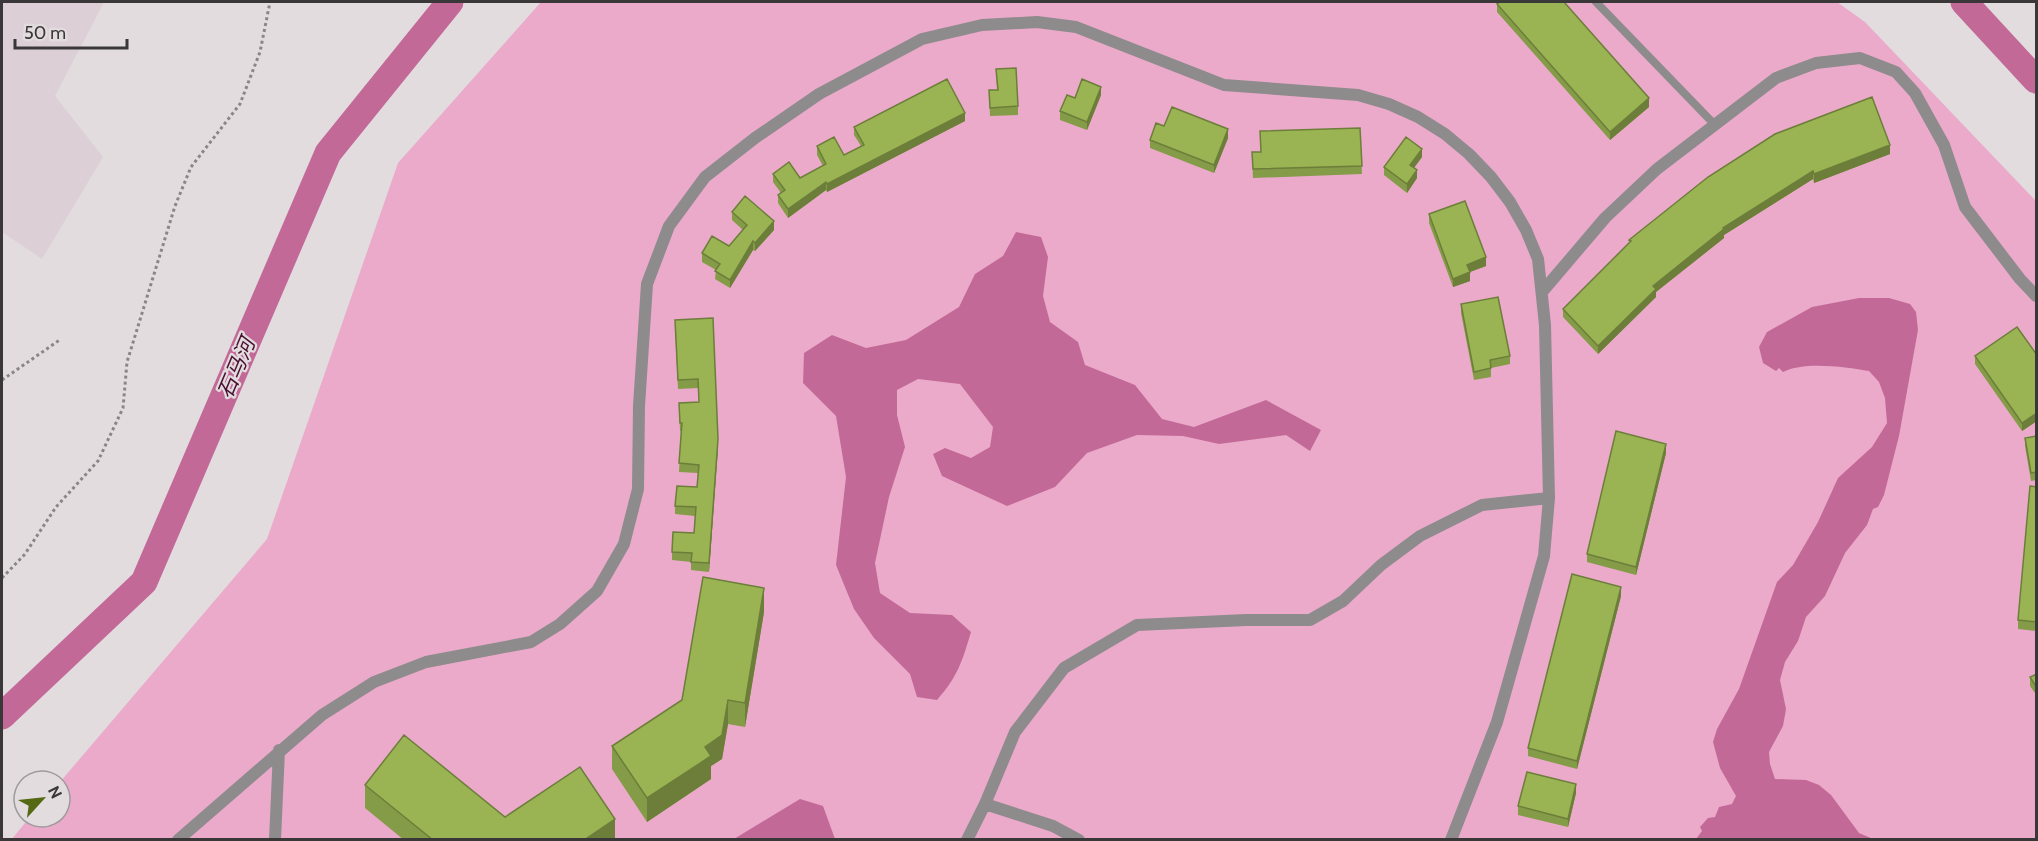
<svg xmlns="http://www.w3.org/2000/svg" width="2038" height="841" font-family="Cabin,'Noto Sans SC',sans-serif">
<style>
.built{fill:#ddcfd6}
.green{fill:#ebaaca}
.water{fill:#c36998}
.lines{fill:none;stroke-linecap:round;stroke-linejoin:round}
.river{stroke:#c36998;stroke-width:27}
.path{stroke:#8a8688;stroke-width:3;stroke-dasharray:3 3;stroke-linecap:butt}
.lane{stroke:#8d8b8c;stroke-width:8}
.street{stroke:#8d8b8c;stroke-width:12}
.wall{fill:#849b47}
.shaded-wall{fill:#6c7e3a}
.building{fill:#9ab453;stroke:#6c7e3a;stroke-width:1.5}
.labels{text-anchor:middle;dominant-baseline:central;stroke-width:4.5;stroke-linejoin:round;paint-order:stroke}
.water-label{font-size:21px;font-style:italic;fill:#480f31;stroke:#e2dcdf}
</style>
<rect width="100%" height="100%" fill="#e2dcdf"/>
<path class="built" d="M2,2H104L55,96L103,157L42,259L2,232Z"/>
<path class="green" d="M541,2H1837L1865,22L2036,201V839L11,840L30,817H60V782L267,539L398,163Z"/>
<path class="water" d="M1016,232L1041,237L1048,257L1043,296L1050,322L1078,342L1085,365L1135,385L1162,419L1194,427L1266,400L1321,430L1310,451L1286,435L1219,444L1183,436L1137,435L1087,453L1055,487L1007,506L942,476L933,454L945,448L971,458L990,447L993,427L960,384L918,379L897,390V415L905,447L889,497L875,563L880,593L910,613L952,615L971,632C962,662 958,676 937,700L917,697L910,674L874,638L854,609L836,565L846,477L836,416L803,383L804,353L832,335L866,348L906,340L959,307L975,274L1003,256Z
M1859,298H1889L1910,304L1916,312L1918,330L1899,436L1884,495L1878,507L1873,509L1867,525L1845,553L1825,596L1806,617L1798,641L1785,662L1780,680L1786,709L1783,726L1769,752L1770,764L1775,779L1806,780L1819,785L1831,795L1859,833L1873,839H1696L1702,831L1700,827L1708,818L1715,817L1719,807L1732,804L1736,796L1720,768L1713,742L1717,729L1739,689L1777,582L1793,565L1818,522L1838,478L1872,447L1887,423L1885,398L1879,382L1869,371C1846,367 1804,361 1783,372L1779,368L1776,371L1763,363L1759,347L1767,332L1812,307Z
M800,799L823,806L835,839H734Z"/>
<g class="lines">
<path class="river" d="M1964,2L2036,80
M2,716L144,582L328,153L450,2"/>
<path class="path" d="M2,380L61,339
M2,578L25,554L56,507L98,461L123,408L127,362L175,206L191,167L240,104L260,52L270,2"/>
<path class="lane" d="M1596,2L1715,125"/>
<path class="street" d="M1542,292L1605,218L1657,169L1776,78L1816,63L1860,58L1896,72L1915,93L1944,145L1965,207L2020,279L2036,296
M985,804L1053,826L1079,840
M178,840L322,715L374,682L426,662L531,642L560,624L597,591L624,544L638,489L639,406L647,284L669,226L705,177L755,138L819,94L922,39L982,25L1037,22L1076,27L1224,85L1358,95L1389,104L1418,117L1445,134L1469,154L1491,177L1510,202L1526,230L1538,259L1545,325L1549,498L1544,556L1497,722L1451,840
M275,840L279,750
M967,840L985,804L1015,732L1064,668L1137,625L1246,620H1310L1343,601L1381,565L1420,536L1482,505L1549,498"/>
</g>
<path class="wall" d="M1497,4L1649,107L1610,140L1497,12Z
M996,69L1018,106V115L990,116L989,90H997Z
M1101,95L1087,130L1060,120V111L1075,98Z
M965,121L827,192L826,190L788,218L778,203V195L781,193L773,182V174L800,178L823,166L817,155V146L844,155L861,146L854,135V127Z
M1164,126L1228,138L1214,173L1150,148V140Z
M1360,128L1362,174L1253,178L1252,152H1260Z
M1890,154L1814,183L1813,179L1724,235V238L1656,292V297L1598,354L1563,317V309L1629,243V240L1708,177Z
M1422,157L1414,168L1417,178L1407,193L1384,175V167Z
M732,212L774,230L755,251L753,250L730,288L715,279L716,270L702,262V253L729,246L743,230L732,220Z
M1429,214L1486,266L1470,272V281L1453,287L1429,223Z
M1461,304L1510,356V364L1491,368V377L1474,380L1461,313Z
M713,318L718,447L709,572L691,570V562L672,560V552L694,533L695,516L675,514V506L697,487L698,473L679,472L681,431H680L679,403L699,402L698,388L678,389L675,328Z
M2037,355V421L2022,431L1975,364V356Z
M2037,436V480L2031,481L2025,446V438Z
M1666,453L1636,575L1587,562V554Z
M2037,487V631L2018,629V620Z
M1621,596L1577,769L1528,756V748Z
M764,612L745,727L728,724L722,759L711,766V779L647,822L612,769V746L682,700Z
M2037,674V696L2030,686V677Z
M365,785L505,817L615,840H404L365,808Z
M1576,793L1568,827L1518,815V806Z"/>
<path class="shaded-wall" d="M1101,87V95L1087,130V122Z
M1649,98V107L1610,140V132Z
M965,113V121L827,192V184Z
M1228,129V138L1214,173V165Z
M1890,145V154L1814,183V174Z
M1422,149V157L1410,173V165Z
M1417,170V178L1407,193V184Z
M1813,171V179L1724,235V238L1656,292V297L1598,354V346L1653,286L1723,228Z
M826,182V190L788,218V209Z
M774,221V230L755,251V243Z
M753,241V250L730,288V280Z
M1486,257V266L1467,273V265Z
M1470,272V281L1453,287V279Z
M2037,413V421L2022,431V423Z
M718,439V447L709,572V563Z
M1666,444V453L1636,575V567Z
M1621,587V596L1577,769V761Z
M764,588V612L745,727V703Z
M728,700V724L722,759L711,766V779L647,822V798L705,747Z
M1576,784V793L1568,827V819Z
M615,819V840H584Z"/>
<path class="building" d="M1500,2H1564L1649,98L1610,132L1497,4Z
M1016,68L1018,106L990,108L989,90H998L996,69Z
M947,79L965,113L827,184L826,182L788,209L778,195L785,190L773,174L789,162L800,178L826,164L817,146L834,137L844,155L864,145L854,127Z
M1082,79L1101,87L1087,122L1060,111L1067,95L1075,98Z
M1872,97L1890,145L1814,174L1813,171L1723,228L1724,229L1653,286L1656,289L1598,346L1563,309L1631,241L1629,240L1708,177L1775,134Z
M1172,107L1228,129L1214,165L1150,140L1156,123L1164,126Z
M1360,128L1362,166L1253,169L1252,152H1261L1260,131Z
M1406,137L1422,149L1410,165L1417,170L1407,184L1384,167Z
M745,196L774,221L755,243L753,241L730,280L715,271L720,264L702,253L712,236L729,246L747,225L732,212Z
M1465,201L1486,257L1467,265L1470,272L1453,279L1429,214Z
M1498,297L1510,356L1490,360L1491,368L1474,372L1461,304Z
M713,318L718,439L709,563L691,562L692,553L672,552L673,532L694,533L696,507L675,506L677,486L697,487L699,465L679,463L682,423H680L679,403L699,402L698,379L678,380L675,320Z
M2017,327L2037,355V413L2022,423L1975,356Z
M1616,431L1666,444L1636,567L1587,554Z
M2037,436V472L2031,473L2025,438Z
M2030,486L2037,487V622L2018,620Z
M1572,574L1621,587L1577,761L1528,748Z
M703,577L764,588L745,703L728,700L722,735L705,747L711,756L647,798L612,746L682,700Z
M2037,674V688L2030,677Z
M404,735L505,817L580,767L615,819L584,840H433L365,785Z
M1527,772L1576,784L1568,819L1518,806Z"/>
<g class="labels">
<g class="water-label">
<text transform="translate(236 368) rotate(-67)">石马河</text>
</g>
</g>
<rect width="2038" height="841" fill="none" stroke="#393738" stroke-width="6"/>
<g transform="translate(42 799) rotate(63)"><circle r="28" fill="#e2dcdf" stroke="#9e9a9c" stroke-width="1.5"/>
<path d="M0-4.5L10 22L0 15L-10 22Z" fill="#556813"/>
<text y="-9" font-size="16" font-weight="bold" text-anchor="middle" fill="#393738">N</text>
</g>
<path d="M15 39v9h112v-9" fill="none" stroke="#393738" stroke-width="3"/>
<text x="24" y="39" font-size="18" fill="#393738" stroke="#e2dcdf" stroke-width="4.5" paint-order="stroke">50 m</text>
</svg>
